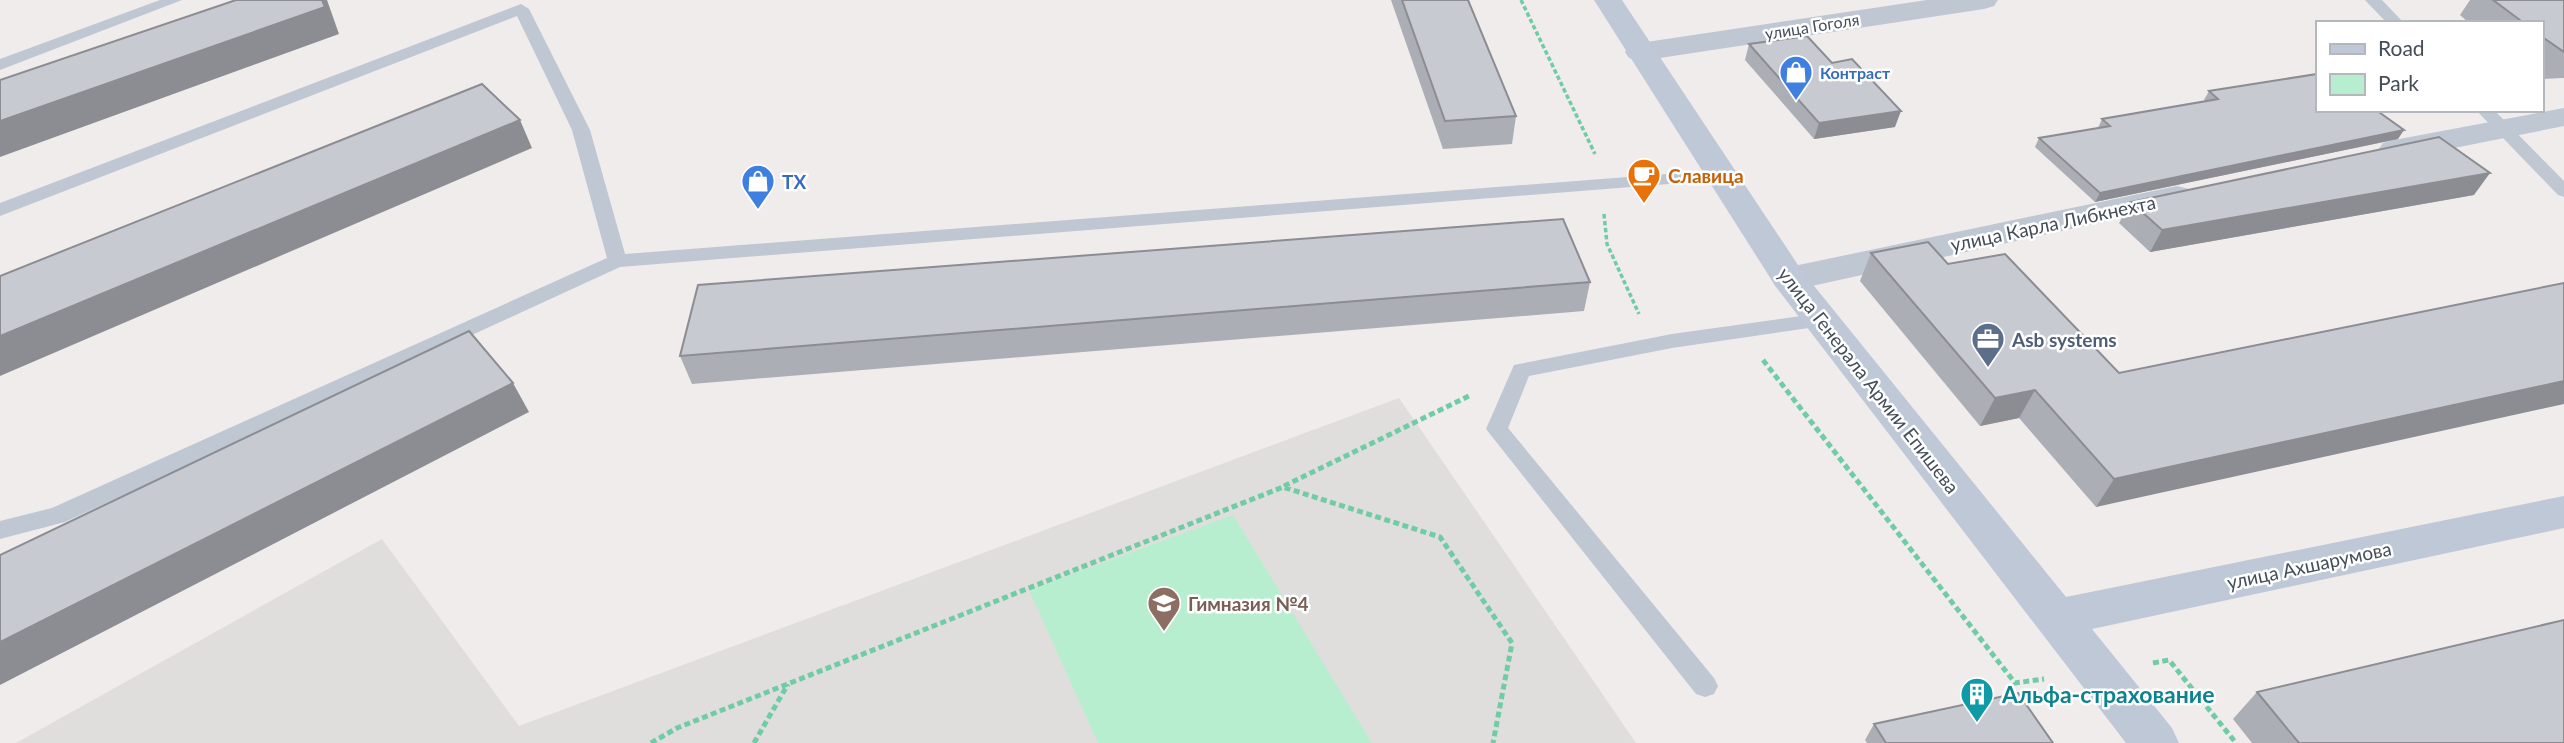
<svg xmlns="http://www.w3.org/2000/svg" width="2564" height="743" font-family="Lato,sans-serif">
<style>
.education{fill:#e0dddd}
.green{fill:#b8eed0}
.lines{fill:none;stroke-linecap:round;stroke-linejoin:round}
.path-far1{stroke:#70cca4;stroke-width:3.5;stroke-dasharray:4.5 2.5;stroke-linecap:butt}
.path{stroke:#70cca4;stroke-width:5;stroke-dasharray:6 3.5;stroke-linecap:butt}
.lane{fill:#bec7d2;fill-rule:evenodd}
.street{fill:#bec7d2;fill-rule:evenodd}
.secondary{fill:#bec8d6;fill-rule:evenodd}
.wall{fill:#acaeb5}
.shaded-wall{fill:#8c8d93}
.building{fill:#c8cad2;stroke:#8c8d93;stroke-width:2}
.labels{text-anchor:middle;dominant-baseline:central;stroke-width:5;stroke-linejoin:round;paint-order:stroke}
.far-street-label{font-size:16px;fill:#444e59;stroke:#fff}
.far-shop-label{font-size:16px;font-weight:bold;fill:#366cbe;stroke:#fff;text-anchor:start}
.food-label{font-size:19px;font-weight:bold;fill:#c56008;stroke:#fff;text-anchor:start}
.shop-label{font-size:19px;font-weight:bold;fill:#366cbe;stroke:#fff;text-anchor:start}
.street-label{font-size:19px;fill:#444e59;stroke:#fff}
.service-label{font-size:19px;font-weight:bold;fill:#4e5e75;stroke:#fff;text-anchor:start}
.education-label{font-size:19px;font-weight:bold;fill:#785e54;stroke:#fff;text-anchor:start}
.near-culture-label{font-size:23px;font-weight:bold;fill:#0d838f;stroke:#fff;text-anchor:start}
</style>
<rect width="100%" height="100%" fill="#efeceb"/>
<path class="education" d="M1399,398L1636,743H16L382,539L519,726Z"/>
<path class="green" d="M1233,515L1372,743H1373H1098L1029,590Z"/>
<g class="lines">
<path class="path-far1" d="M1521,0L1595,154
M1604,214L1607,244L1639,314"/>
<path class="path" d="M1763,360L2015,683L2044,679
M1284,486L1471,395
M2153,663L2169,660L2236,743
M651,743L677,728L1283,487L1440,537L1512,643L1493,743
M754,743L788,684"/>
<path class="lane" d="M160,0H182L0,70V59Z
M2365,0H2382L2404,23H2387Z
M521,4L529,9L590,130L625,254L1719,170L1728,175L1719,180L620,267L65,522L0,539V521L52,508L607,258L572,130L517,16L0,216V203Z
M2476,110H2494L2564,181V197L2558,195Z
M1822,313L1832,320L1829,325L1672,348L1529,376L1508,428L1714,678L1718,686L1714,694L1705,697L1696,694L1486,429L1514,365L1672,334Z"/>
<path class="street" d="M1927,0H1998L1994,6L1984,9L1640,61L1629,58L1625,52L1629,46L1640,43Z
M2564,108V126L2394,160L2383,157L2378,150L2383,143L2394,140Z
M2177,186L2189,189L2194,196L2189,203L1789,291L1776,287L1771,279L1776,271L1789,267Z"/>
<path class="secondary" d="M1594,0H1622L1802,271L2066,597L2564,496V528L2092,629L2172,728L2179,743H2126L1776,287Z"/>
</g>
<path class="wall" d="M1391,0H1468L1516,116L1512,144L1443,149Z
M2470,0H2564V78L2542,79L2541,78V23H2469L2460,15Z
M1749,44L1832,63L1895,127L1814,139L1745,60Z
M2209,91L2398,139L2095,202L2035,147L2039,138L2098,128L2102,119L2205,101L2204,100Z
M2474,195L2150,252L2119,223L2131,202Z
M1871,253L1948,264L2119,373L2564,283L2096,507L2019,418L1980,426L1860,281Z
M1590,282L1584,311L692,384L680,356Z
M2257,692L2564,743H2252L2233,719Z
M1874,724L2053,743H1867L1865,740Z"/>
<path class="shaded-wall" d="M322,0H327L339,34L0,157V121Z
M1901,111L1895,127L1814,139L1819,123Z
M520,120L532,148L0,376V336Z
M2404,130L2398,139L2095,202L2100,193Z
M2490,173L2474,195L2150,252L2162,230Z
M2564,381V404L2096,507L2114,479Z
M513,383L529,412L0,685V642Z
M2035,390L2019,418L1980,426L1995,398Z"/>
<path class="building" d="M236,0H322L325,7L0,121V80Z
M1402,0H1468L1516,116L1445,121Z
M2493,0H2564V52L2541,36V23H2524Z
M1807,36L1832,63L1852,59L1901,111L1819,123L1749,44Z
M2317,74V110H2376L2404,130L2100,193L2039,138L2110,126L2102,119L2218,99L2209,91Z
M482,84L520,120L0,336V276Z
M2439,137L2490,173L2162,230L2131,202Z
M1563,219L1590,282L680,356L698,285Z
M1928,242L1948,264L2005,254L2119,373L2564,283V381L2114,479L2035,390L1995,398L1871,253Z
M469,331L513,383L0,642V555Z
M2564,620V743H2299L2257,692Z
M2018,693L2053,743H1886L1874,724Z"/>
<defs>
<symbol id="shop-pin" viewBox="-11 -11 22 30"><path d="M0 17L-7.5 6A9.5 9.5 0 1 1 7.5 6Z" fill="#3f7fe0" stroke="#fff"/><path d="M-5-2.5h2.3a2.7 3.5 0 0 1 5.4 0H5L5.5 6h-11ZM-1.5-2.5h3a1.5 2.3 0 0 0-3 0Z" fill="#fff"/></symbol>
<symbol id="cafe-pin" viewBox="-11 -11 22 30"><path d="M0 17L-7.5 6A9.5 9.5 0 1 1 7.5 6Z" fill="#e8710a" stroke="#fff"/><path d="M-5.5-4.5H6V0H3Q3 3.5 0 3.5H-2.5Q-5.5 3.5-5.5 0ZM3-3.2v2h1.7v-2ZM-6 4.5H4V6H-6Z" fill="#fff"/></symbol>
<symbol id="office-pin" viewBox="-11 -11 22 30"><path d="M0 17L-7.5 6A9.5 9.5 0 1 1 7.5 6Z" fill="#5c6f8a" stroke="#fff"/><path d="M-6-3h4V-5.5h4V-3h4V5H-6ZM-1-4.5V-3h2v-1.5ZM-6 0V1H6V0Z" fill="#fff"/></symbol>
<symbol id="school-pin" viewBox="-11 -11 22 30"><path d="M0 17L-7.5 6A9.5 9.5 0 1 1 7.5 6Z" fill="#8d6e63" stroke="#fff"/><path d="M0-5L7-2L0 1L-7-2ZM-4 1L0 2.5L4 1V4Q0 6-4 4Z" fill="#fff"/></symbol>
<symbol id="building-pin" viewBox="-11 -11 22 30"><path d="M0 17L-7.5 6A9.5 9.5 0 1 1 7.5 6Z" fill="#0f9aa8" stroke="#fff"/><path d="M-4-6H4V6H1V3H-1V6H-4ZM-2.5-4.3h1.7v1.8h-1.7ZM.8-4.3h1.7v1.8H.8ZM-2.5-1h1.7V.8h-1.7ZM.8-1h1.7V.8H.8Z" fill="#fff"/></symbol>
</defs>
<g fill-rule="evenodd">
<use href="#shop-pin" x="1777" y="53" width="38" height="52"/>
<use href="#cafe-pin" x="1625" y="156" width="38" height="52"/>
<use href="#shop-pin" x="739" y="162" width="38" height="52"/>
<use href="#office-pin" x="1969" y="320" width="38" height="52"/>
<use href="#school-pin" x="1145" y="584" width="38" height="52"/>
<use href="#building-pin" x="1958" y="675" width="38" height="52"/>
</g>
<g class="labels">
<g class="far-street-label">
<text transform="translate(1812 26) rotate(-9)">улица Гоголя</text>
</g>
<g class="far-shop-label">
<text x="1820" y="72">Контраст</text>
</g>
<g class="food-label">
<text x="1668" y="175">Славица</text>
</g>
<g class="shop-label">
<text x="782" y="181">ТХ</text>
</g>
<g class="street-label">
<text transform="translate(2053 223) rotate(-12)">улица Карла Либкнехта</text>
<text transform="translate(1869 380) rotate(52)">улица Генерала Армии Епишева</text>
<text transform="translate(2309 565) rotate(-12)">улица Ахшарумова</text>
</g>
<g class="service-label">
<text x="2012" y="339">Asb systems</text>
</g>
<g class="education-label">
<text x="1188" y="603">Гимназия №4</text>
</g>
<g class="near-culture-label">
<text x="2002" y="694">Альфа-страхование</text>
</g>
</g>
<rect x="2316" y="21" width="228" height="91" fill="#ffffff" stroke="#b4b8bd" stroke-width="2"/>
<rect x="2330" y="44" width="35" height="10" fill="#bec8d6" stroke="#b4b8bd" stroke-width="2"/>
<text x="2378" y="56" font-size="21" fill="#444e59">Road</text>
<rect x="2330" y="74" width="35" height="21" fill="#b8eed0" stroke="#b4b8bd" stroke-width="2"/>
<text x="2378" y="91" font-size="21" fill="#444e59">Park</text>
</svg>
